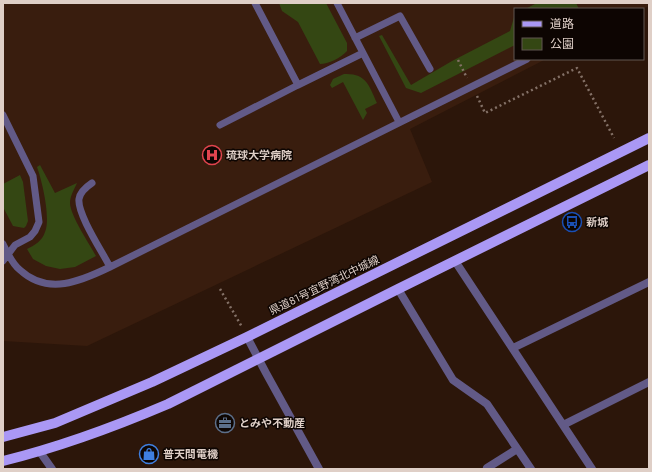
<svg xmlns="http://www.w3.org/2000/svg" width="652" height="472" font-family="Jost,'Noto Sans JP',sans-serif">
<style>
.built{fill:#391d0e}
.green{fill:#344713}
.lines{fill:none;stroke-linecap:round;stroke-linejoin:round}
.path{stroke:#847167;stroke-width:2.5;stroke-dasharray:2 3;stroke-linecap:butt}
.service{stroke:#625a87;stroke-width:7}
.minor{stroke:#625a87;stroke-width:8}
.tertiary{stroke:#625a87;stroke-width:8}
.primary{stroke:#aa98f5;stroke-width:10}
.labels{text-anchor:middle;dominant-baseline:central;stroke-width:3;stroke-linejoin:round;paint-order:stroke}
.poi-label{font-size:11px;font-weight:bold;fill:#dfcfc7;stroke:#0d0502;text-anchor:start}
.street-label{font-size:11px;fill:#dfcfc7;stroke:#0d0502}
</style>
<rect width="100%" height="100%" fill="#2c160a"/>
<path class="built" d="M3,3H649V6L643,9H515V59H546L410,129L432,182L87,346L3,341Z"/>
<path class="green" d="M279,3H326L347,43V51C341,58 328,64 320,64L298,22L282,11Z
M537,3H576L579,9H525Z
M515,14V45L421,93L406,88L379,36L382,35L411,85L452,61L510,31Z
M344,74C366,73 369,85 377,103L365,109L367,113L363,120L343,82L332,88L330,85L333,79Z
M40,165L55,193L77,183C74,190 70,196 70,203C70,215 90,245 96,256L75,267L60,269L46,266L33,259L27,249C35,245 42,241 45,232C51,218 42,181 37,167Z
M20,175L23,182L28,221L26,226L24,228L13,226L3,207V184Z"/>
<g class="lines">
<path class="path" d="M458,60L467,78
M477,96L485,113L577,68L614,138
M220,289L242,327"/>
<path class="service" d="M255,3L298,85L363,53
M337,3L399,122
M355,38L400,16L430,69
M3,115L33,176L39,222L35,231L30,237L15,245L3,261
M220,125L298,85
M92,183C86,187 80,192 79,199C77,214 103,253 110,267
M3,244C7,252 12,264 20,270C48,296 81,281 110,267L527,59"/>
<path class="minor" d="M455,261L592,469
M398,289L453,380L487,404L531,469
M513,348L649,282
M563,425L649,382
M40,452L52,469
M487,468L517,449"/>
<path class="tertiary" d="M247,337L266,373L319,469"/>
<path class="primary" d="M3,437L55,423L152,382L247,337L649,138
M3,461C60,447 114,427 168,404L398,289L649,165"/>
</g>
<defs>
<symbol id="hospital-ring" viewBox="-11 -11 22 22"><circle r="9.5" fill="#0d0502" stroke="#e0444e" stroke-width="1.5"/><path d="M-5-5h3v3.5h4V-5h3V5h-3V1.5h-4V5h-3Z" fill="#e0444e"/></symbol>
<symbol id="bus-ring" viewBox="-11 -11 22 22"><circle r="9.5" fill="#0d0502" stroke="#1a4fb4" stroke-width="1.5"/><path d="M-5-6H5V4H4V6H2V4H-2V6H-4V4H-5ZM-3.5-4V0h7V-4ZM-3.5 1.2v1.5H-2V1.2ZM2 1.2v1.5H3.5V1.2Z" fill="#1a4fb4"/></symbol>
<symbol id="office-ring" viewBox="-11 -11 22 22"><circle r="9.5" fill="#0d0502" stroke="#5c6f8a" stroke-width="1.5"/><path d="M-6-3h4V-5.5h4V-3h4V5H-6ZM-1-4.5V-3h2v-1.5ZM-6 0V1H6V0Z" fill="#5c6f8a"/></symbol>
<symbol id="shop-ring" viewBox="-11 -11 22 22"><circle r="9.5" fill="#0d0502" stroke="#3f7fe0" stroke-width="1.5"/><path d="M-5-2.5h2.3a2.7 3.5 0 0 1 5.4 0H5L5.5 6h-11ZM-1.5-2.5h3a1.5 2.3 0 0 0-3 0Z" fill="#3f7fe0"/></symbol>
</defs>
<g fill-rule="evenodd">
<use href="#hospital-ring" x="201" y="144" width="22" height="22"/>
<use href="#bus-ring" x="561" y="211" width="22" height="22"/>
<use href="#office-ring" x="214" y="412" width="22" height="22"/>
<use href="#shop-ring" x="138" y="443" width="22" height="22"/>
</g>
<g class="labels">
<g class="poi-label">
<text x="226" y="155">琉球大学病院</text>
<text x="586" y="222">新城</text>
<text x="239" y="423">とみや不動産</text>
<text x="163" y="454">普天間電機</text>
</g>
<g class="street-label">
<text transform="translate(324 285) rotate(-26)">県道81号宜野湾北中城線</text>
</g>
</g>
<rect width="652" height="472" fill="none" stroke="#dfcfc7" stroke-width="8"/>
<rect x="514" y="8" width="130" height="52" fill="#0d0502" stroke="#615651"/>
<rect x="522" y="21" width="20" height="6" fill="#aa98f5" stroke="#615651"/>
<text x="550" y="28" font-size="12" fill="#dfcfc7">道路</text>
<rect x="522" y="38" width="20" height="12" fill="#344713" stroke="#615651"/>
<text x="550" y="48" font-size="12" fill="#dfcfc7">公園</text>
</svg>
